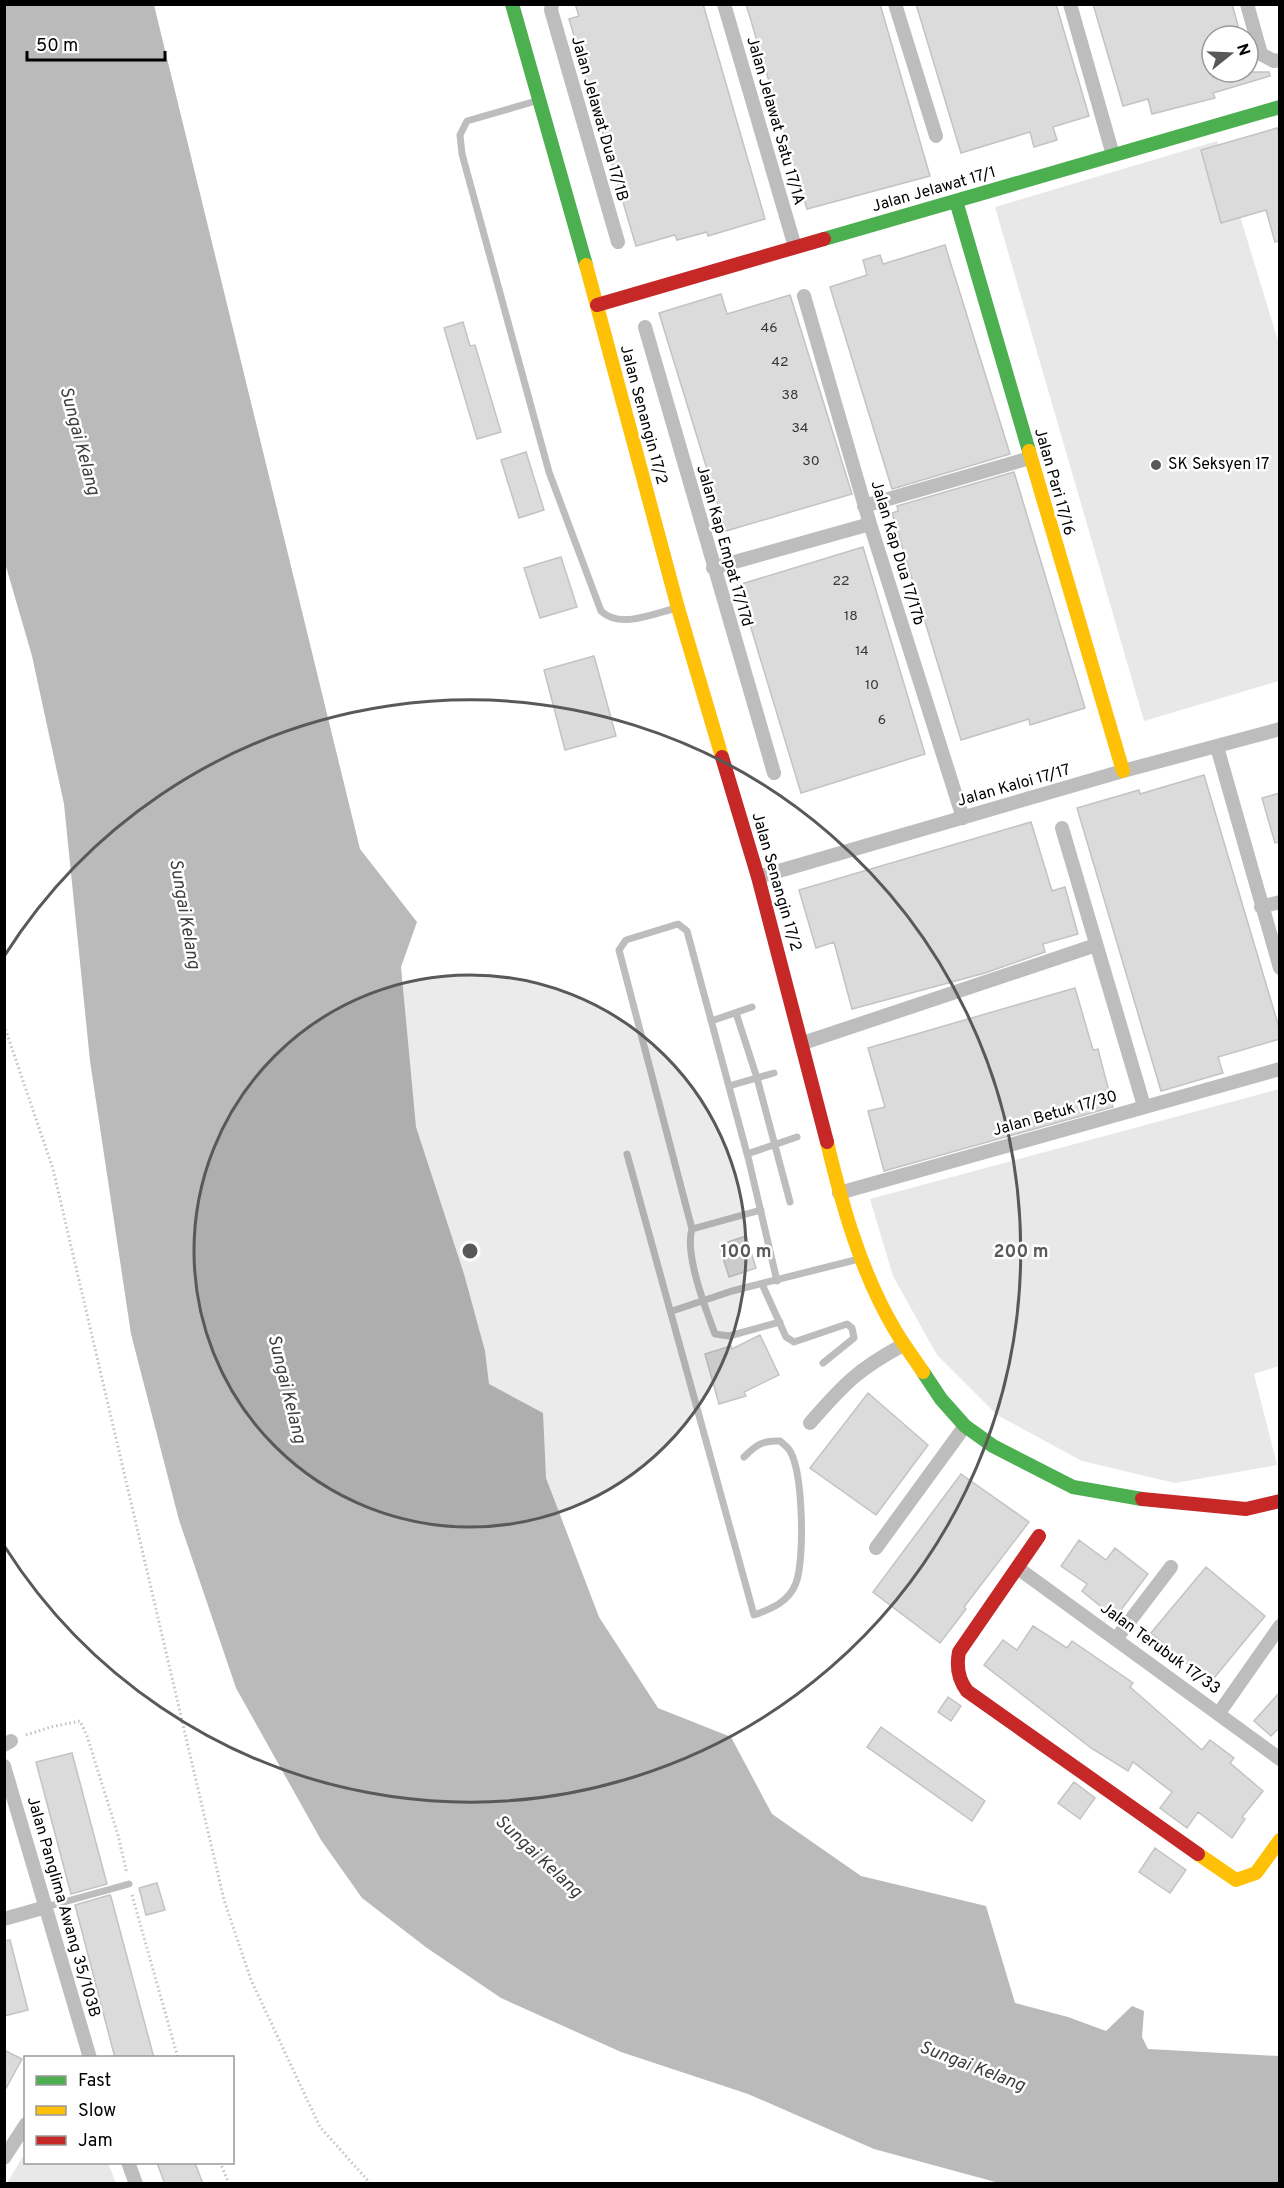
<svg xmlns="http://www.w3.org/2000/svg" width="1284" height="2188" font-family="Overpass,sans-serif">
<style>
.green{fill:#e8e8e8}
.water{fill:#bababa}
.building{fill:#dbdbdb;stroke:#c3c3c3;stroke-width:1.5}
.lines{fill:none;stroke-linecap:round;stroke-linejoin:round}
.path{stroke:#c2c2c2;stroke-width:3;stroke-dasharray:1.5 3;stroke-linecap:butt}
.lane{stroke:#bdbdbd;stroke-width:7}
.street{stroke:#bdbdbd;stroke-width:14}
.fast{stroke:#4caf50;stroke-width:14}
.slow{stroke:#ffc107;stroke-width:14}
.jam{stroke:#c62828;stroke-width:14}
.ring{fill:none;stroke:#595959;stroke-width:3}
.poi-dot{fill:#595959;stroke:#fff;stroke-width:2}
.labels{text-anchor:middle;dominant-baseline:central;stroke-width:5;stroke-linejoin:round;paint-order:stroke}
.number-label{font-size:14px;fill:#373737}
.street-label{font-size:16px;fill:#000;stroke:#fff}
.poi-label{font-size:16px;fill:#000;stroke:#fff;text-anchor:start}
.water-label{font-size:18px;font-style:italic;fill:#3d3d3d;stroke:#fff}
.centre{fill:#595959;stroke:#fff;stroke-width:3}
.ring-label{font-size:18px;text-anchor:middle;font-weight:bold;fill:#595959;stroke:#fff;stroke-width:5;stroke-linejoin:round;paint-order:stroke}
</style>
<rect width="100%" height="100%" fill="#fff"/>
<path class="green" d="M1217,141L1279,344V681L1144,721L995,207Z
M1279,1089V1366L1254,1374L1277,1465L1175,1483L1082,1461L997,1415L937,1355L893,1276L870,1199Z
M25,2153L26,2162L108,2163L116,2183H7Z"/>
<path class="water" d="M4,5H154L360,849L417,922L401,967L416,1127L464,1274L485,1351L489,1384L543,1413L546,1478L599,1617L658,1708L731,1737L772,1814L861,1876L986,1906L1015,2003L1068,2017L1106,2031L1132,2006L1144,2011L1142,2037L1148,2049L1279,2056V2183H999L874,2149L748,2094L621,2052L501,1998L427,1948L362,1898L321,1840L236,1688L179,1520L131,1334L90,1061L64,804L32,656L5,563Z"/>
<path class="building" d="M575,4H703L765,219L708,236L707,232L677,240L675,235L636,246L569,19L579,16Z
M746,4H880L930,176L807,209Z
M916,4H1056L1089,116L1053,127L1057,140L1034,147L1030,132L961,153Z
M1093,4H1232L1241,36H1212V72H1269L1270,76L1213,93L1215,98L1152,114L1148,99L1123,106Z
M1277,128L1280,137V241L1275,242L1266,210L1221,223L1201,150Z
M945,245L1010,454L892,489L830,287L867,275L863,260L880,255L883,264Z
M721,294L727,314L790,295L852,494L726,531L659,313Z
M463,322L470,346L475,345L501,432L477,439L444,328Z
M526,452L544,510L519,518L501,460Z
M1014,472L1085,708L1030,725L1029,719L961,740L892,513L898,511L897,506Z
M863,547L925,754L801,793L738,585Z
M561,557L577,607L540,618L524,568Z
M594,656L616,736L565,750L544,670Z
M1204,775L1280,1031V1039L1218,1057L1223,1073L1161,1091L1077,808L1139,790L1140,794Z
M1280,793V842L1275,843L1262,798Z
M1031,822L1052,891L1065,887L1078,934L1043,944L1045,952L985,973L852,1009L834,942L816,948L799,890Z
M1075,988L1093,1050L1098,1049L1113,1107L884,1171L868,1111L885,1107L868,1048Z
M746,1236L756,1268L729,1277L719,1245Z
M760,1335L779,1375L744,1392L746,1396L719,1404L705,1354L731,1346L732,1349Z
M868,1393L928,1445L876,1515L810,1468Z
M961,1474L1029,1522L964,1607L966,1609L940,1643L873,1592Z
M1079,1540L1106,1560L1115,1548L1148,1574L1115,1618L1082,1591L1087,1584L1061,1566Z
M1206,1567L1265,1616L1210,1683L1151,1633Z
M1033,1626L1067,1648L1072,1641L1133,1683L1130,1687L1202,1750L1210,1740L1234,1758L1230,1763L1263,1791L1242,1817L1245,1819L1232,1838L1198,1812L1187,1828L1160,1808L1172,1792L1133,1762L1128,1771L1091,1748L984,1665L1003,1640L1017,1650Z
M1280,1692V1727L1271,1736L1254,1721Z
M948,1697L961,1706L951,1721L938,1712Z
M881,1727L985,1801L972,1821L867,1747Z
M72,1753L107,1884L71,1894L36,1762Z
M1074,1782L1095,1798L1080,1819L1058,1803Z
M1155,1848L1186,1870L1170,1893L1139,1872Z
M157,1883L165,1910L146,1915L139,1888Z
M110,1895L111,1897L154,2058H115L75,1905Z
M10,1940L28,2010L4,2016V1941Z
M4,2050L22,2059L4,2092Z
M157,2163H195L203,2184H165Z"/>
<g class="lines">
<path class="path" d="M4,1025L53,1169L224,1900L251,1980L320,2127L371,2184
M26,1735L51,1727L80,1721L87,1736L118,1835L127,1874
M132,1895L178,2058
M220,2162L229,2184"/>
<path class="lane" d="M536,101L467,121L460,135L462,154L549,472L601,611C620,629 653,614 676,608
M736,1013L757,1078L790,1202
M711,1021L752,1007
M729,1086L774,1073
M627,1154L754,1615C771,1609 789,1602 796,1583C805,1559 803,1473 790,1451C788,1447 783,1444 780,1441C763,1440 756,1445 744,1457
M747,1154L797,1137
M761,1210L692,1229C684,1253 706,1310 715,1334L729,1336L780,1322
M692,1229L619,950L626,940L678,924L687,931L749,1161L777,1281
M762,1284L786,1337L794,1342L847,1324L852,1328L854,1338L823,1363
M672,1311L732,1291L859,1259
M46,1907L129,1884"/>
<path class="street" d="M552,4L551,10L618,242
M724,4L795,247
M895,4L936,136
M1070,4L1113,155
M1247,4L1261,54L1274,61L1280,60
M804,296L870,524L963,818
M645,327L774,773
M864,506L1030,458
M713,568L870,524
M1217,747L1280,968
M1062,828L1144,1106
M758,877L1123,771L1280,729
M1261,907L1280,902
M803,1043L1096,945
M839,1193L1280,1069
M810,1423C843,1385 858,1369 903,1345
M876,1548L965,1426
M1019,1569L1280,1759
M1116,1639L1171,1567
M1219,1713L1280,1626
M4,1745L11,1741
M4,1766L90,2058
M4,1919L46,1907
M4,2158L26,2124
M128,2162L136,2184"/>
<path class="fast" d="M512,4L586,265
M956,201L1029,451
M824,239L1280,107
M923,1372L941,1399L965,1426L993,1446L1073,1487L1142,1499"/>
<path class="slow" d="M586,265L678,608L722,757
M1029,451L1123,771
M827,1142C842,1205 861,1273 895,1330C903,1344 914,1358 923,1372
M1198,1854L1236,1880L1256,1873L1280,1840"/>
<path class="jam" d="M597,305L824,239
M722,757L758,877L827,1142
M1142,1499L1246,1509L1280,1501
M1039,1536L959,1652C956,1667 958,1679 967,1691L1198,1854"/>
</g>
<circle cx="470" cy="1251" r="276" fill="#595959" fill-opacity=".12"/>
<g class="ring">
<circle cx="470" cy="1251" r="276"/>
<path d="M5 955A551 551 0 1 1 5 1547"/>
</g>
<circle class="poi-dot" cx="1156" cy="465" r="6"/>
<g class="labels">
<g class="number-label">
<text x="769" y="328">46</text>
<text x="780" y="362">42</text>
<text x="790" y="395">38</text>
<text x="800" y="428">34</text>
<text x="811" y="461">30</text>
<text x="841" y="581">22</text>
<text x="851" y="616">18</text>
<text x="862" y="651">14</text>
<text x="872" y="685">10</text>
<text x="882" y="720">6</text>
</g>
<g class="street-label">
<text transform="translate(599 119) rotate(74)">Jalan Jelawat Dua 17/1B</text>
<text transform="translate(775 121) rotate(74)">Jalan Jelawat Satu 17/1A</text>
<text transform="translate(934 190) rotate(-16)">Jalan Jelawat 17/1</text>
<text transform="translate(643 415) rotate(75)">Jalan Senangin 17/2</text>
<text transform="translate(1054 482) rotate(74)">Jalan Pari 17/16</text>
<text transform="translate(724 546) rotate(74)">Jalan Kap Empat 17/17d</text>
<text transform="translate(897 553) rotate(73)">Jalan Kap Dua 17/17b</text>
<text transform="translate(1014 786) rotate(-16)">Jalan Kaloi 17/17</text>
<text transform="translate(776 882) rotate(74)">Jalan Senangin 17/2</text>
<text transform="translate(1055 1114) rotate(-16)">Jalan Betuk 17/30</text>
<text transform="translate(1160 1649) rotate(36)">Jalan Terubuk 17/33</text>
<text transform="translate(63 1907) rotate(74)">Jalan Panglima Awang 35/103B</text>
</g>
<g class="poi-label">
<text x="1168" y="465">SK Seksyen 17</text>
</g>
<g class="water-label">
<text transform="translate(79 441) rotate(75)">Sungai Kelang</text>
<text transform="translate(184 914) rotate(80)">Sungai Kelang</text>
<text transform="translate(286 1389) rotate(76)">Sungai Kelang</text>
<text transform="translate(538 1857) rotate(43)">Sungai Kelang</text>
<text transform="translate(972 2067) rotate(21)">Sungai Kelang</text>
</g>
</g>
<circle cx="470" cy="1251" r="9" class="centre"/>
<g class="ring-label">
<text x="746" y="1257">100 m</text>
<text x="1021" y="1257">200 m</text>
</g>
<rect width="1284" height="2188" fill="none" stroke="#000000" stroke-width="12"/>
<rect x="24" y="2056" width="210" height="108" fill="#ffffff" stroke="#999999" stroke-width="1.5"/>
<rect x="36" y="2076" width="30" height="9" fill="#4caf50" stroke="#999999" stroke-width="1.5"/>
<text x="78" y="2086" font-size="18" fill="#000000">Fast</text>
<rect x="36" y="2106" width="30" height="9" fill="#ffc107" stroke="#999999" stroke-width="1.5"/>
<text x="78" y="2116" font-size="18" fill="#000000">Slow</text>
<rect x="36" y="2136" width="30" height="9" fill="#c62828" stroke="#999999" stroke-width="1.5"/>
<text x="78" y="2146" font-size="18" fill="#000000">Jam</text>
<g transform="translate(1230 54) rotate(72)"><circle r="28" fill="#ffffff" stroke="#999999" stroke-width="1.5"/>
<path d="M0-4.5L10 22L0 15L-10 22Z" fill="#595959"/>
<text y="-9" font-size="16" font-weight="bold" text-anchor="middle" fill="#000000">N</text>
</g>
<path d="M27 51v9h138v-9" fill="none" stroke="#000000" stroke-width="3"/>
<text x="36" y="51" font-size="18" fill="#000000" stroke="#ffffff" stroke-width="4.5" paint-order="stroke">50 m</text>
</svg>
